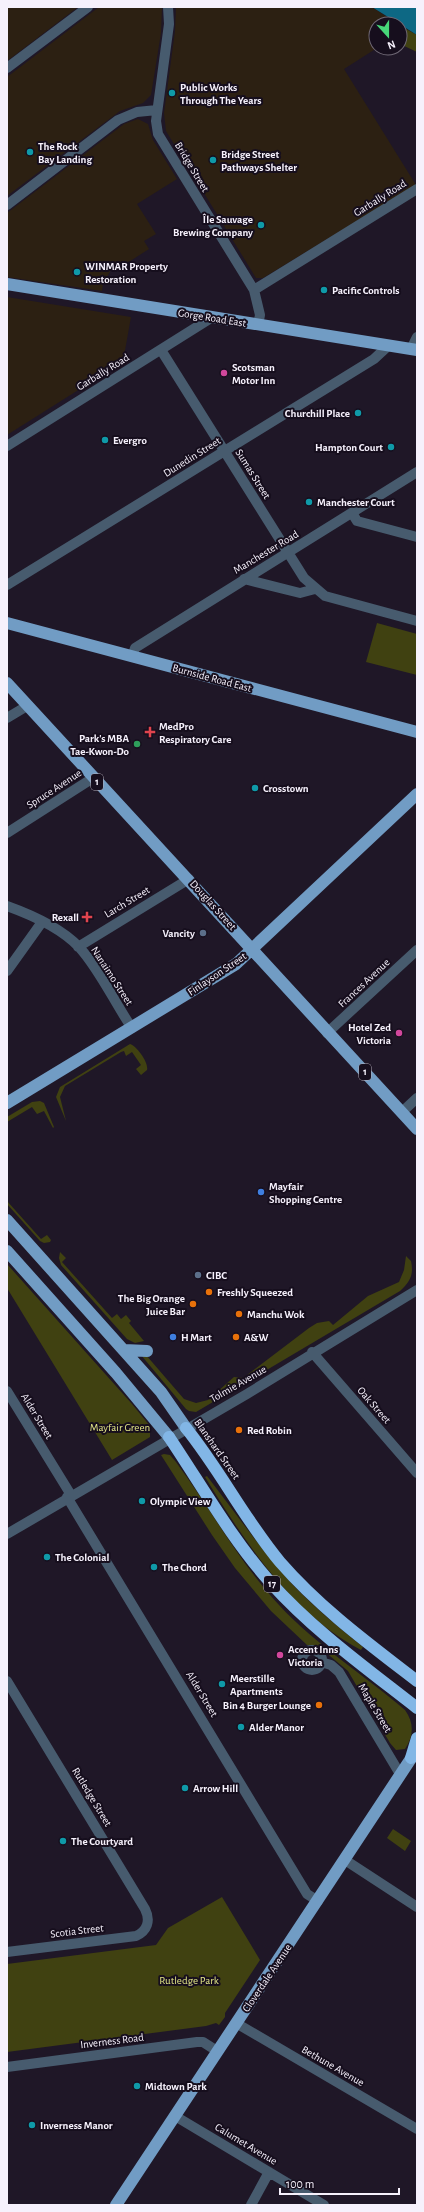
<svg xmlns="http://www.w3.org/2000/svg" width="424" height="2212" font-family="'Alegreya Sans',sans-serif">
<style>
.industrial{fill:#2c2012}
.green{fill:#404111}
.water{fill:#0d6884}
.lines{fill:none;stroke-linecap:round;stroke-linejoin:round}
.minor{stroke:#475b6e;stroke-width:10}
.major{stroke:#719cc4;stroke-width:12}
.highway{stroke:#82b6e6;stroke-width:12}
.culture-dot{fill:#0f9aa8;stroke:#160e1d;stroke-width:1.5}
.hotel-dot{fill:#d1479c;stroke:#160e1d;stroke-width:1.5}
.health-dot{fill:#e0444e;stroke:#160e1d;stroke-width:1.5}
.leisure-dot{fill:#2e9e5b;stroke:#160e1d;stroke-width:1.5}
.service-dot{fill:#5c6f8a;stroke:#160e1d;stroke-width:1.5}
.shop-dot{fill:#3f7fe0;stroke:#160e1d;stroke-width:1.5}
.food-dot{fill:#e8710a;stroke:#160e1d;stroke-width:1.5}
.labels{text-anchor:middle;dominant-baseline:central;stroke-width:4;stroke-linejoin:round;paint-order:stroke}
.shield{fill:#160e1d;stroke:#b3adb9;stroke-width:1}
.shield-label{font-size:10px;font-weight:bold;fill:#f6f1fc}
.poi-label{font-size:11px;font-weight:bold;fill:#f6f1fc;stroke:#160e1d;text-anchor:start}
.street-label{font-size:11px;fill:#f6f1fc;stroke:#160e1d}
.park-label{font-size:11px;fill:#e4e888;stroke:#160e1d}
</style>
<rect width="100%" height="100%" fill="#1f1727"/>
<path class="industrial" d="M7,7H78L7,61Z
M99,7H162L161,33L151,95L143,103L120,111L7,196V77Z
M176,7H372L398,24H376L377,48L344,69L416,185L263,278H256L166,131L164,113L175,31Z
M138,119L148,124L153,140L177,179L137,204L156,234L144,241L149,249L124,265L112,268L103,284L102,291L7,277V213L124,124Z
M7,297L131,317L124,356L126,360L7,435Z"/>
<path class="green" d="M406,29L417,35V52L400,44V33Z
M377,623L417,634V675L366,662Z
M130,1044C137,1046 149,1063 147,1070L141,1075L136,1069L141,1065L132,1052L126,1056L124,1051L121,1052L65,1086L60,1097L66,1121L56,1097L60,1087Z
M40,1101L44,1103L54,1127L53,1128L44,1111L37,1114L32,1107L7,1122V1117L32,1102Z
M7,1201L41,1239L47,1235L51,1240L50,1242L44,1243L40,1241L7,1204Z
M60,1252L66,1258L62,1262L112,1318L117,1314L121,1319L126,1315L131,1321L129,1323L144,1341L135,1343L127,1339L61,1265L59,1258Z
M406,1256L411,1261C414,1275 410,1282 400,1291L196,1412L189,1411L186,1409L141,1355H146L184,1399L196,1403L208,1400L234,1377L243,1378L309,1328L317,1323L329,1321L333,1325L368,1296L399,1282L404,1270Z
M7,1264L132,1404L150,1426V1437L112,1460L7,1288Z
M164,1454L170,1455L176,1462C211,1509 238,1561 279,1605C316,1645 363,1674 405,1710C414,1723 414,1735 405,1749L396,1750L390,1743L348,1671L318,1646L307,1645L271,1611L235,1568L212,1535L161,1455Z
M207,1476C235,1512 261,1550 292,1584C314,1607 338,1627 363,1647L361,1650C291,1613 245,1542 205,1477Z
M393,1829L411,1841L405,1851L387,1838Z
M222,1897L260,1960L225,2013V2017L219,2025L216,2023L206,2026L7,2052V1964L156,1945L168,1928Z"/>
<path class="water" d="M372,7H417V35Z"/>
<g class="lines">
<path class="minor" d="M168,7L169,24L156,121L158,134L254,290L260,315L258,325
M7,68L88,7
M7,205L118,120L137,112L157,110
M254,290L417,189
M411,349L417,337
M161,350L304,578L325,596L417,621
M7,446L211,318
M352,513L357,521L417,537
M244,579L300,593L315,589
M7,585L374,359L388,346
M132,657L135,648L417,472
M7,718L27,706
M7,833L93,778
M7,906C32,915 61,928 79,947C100,970 114,1002 132,1028
M78,947L189,879
M7,971L42,922
M327,1033L417,950
M402,1112L417,1098
M312,1352L417,1473
M7,1391L71,1495
M67,1497L307,1894L318,1901
M7,1534L247,1394L417,1290
M302 1660a10 10 0 1 1 20 0a10 10 0 1 1-20 0Z
M321,1662L331,1665L339,1672L400,1774
M7,1681L145,1909C151,1921 147,1931 136,1936L7,1952
M345,1860L417,1907
M236,2023L417,2129
M7,2067L197,2042H203L217,2051
M175,2116L324,2205
M251,2205L269,2172"/>
<path class="major" d="M7,284L417,350
M7,623L417,732
M7,683L417,1129
M7,1103L236,964L417,794
M7,1220L161,1392L186,1428
M7,1251L116,1373L169,1437
M124,1350L147,1351
M116,2205L416,1751"/>
<path class="highway" d="M186,1428C220,1470 245,1520 280,1562C320,1608 369,1644 417,1681
M169,1437C202,1486 231,1538 270,1582C313,1630 366,1668 417,1708
M411,1758L417,1738"/>
</g>
<g class="culture-dot">
<circle cx="172" cy="93" r="4"/>
<circle cx="30" cy="152" r="4"/>
<circle cx="213" cy="160" r="4"/>
<circle cx="261" cy="225" r="4"/>
<circle cx="77" cy="272" r="4"/>
<circle cx="324" cy="290" r="4"/>
<circle cx="358" cy="413" r="4"/>
<circle cx="105" cy="440" r="4"/>
<circle cx="391" cy="447" r="4"/>
<circle cx="309" cy="502" r="4"/>
<circle cx="255" cy="788" r="4"/>
<circle cx="142" cy="1501" r="4"/>
<circle cx="47" cy="1557" r="4"/>
<circle cx="154" cy="1567" r="4"/>
<circle cx="222" cy="1684" r="4"/>
<circle cx="241" cy="1727" r="4"/>
<circle cx="185" cy="1788" r="4"/>
<circle cx="63" cy="1841" r="4"/>
<circle cx="137" cy="2086" r="4"/>
<circle cx="32" cy="2125" r="4"/>
</g>
<g class="hotel-dot">
<circle cx="224" cy="373" r="4"/>
<circle cx="399" cy="1033" r="4"/>
<circle cx="280" cy="1655" r="4"/>
</g>
<g class="health-dot">
<path d="M148 726h4v4h4v4h-4v4h-4v-4h-4v-4h4z"/>
<path d="M85 911h4v4h4v4h-4v4h-4v-4h-4v-4h4z"/>
</g>
<circle class="leisure-dot" cx="137" cy="744" r="4"/>
<g class="service-dot">
<circle cx="203" cy="933" r="4"/>
<circle cx="198" cy="1275" r="4"/>
</g>
<g class="shop-dot">
<circle cx="261" cy="1192" r="4"/>
<circle cx="173" cy="1337" r="4"/>
</g>
<g class="food-dot">
<circle cx="209" cy="1292" r="4"/>
<circle cx="193" cy="1304" r="4"/>
<circle cx="239" cy="1314" r="4"/>
<circle cx="236" cy="1337" r="4"/>
<circle cx="239" cy="1430" r="4"/>
<circle cx="319" cy="1705" r="4"/>
</g>
<g class="labels">
<g class="shield">
<rect x="91" y="774" width="12" height="16" rx="3"/>
<rect x="359" y="1064" width="12" height="16" rx="3"/>
<rect x="264" y="1576" width="16" height="16" rx="3"/>
</g>
<g class="shield-label">
<text x="97" y="782">1</text>
<text x="365" y="1072">1</text>
<text x="272" y="1584">17</text>
</g>
<g class="poi-label">
<text x="180" y="87">Public Works<tspan x="180" dy="13">Through The Years</tspan></text>
<text x="38" y="146">The Rock<tspan x="38" dy="13">Bay Landing</tspan></text>
<text x="221" y="154">Bridge Street<tspan x="221" dy="13">Pathways Shelter</tspan></text>
<text x="253" y="219" text-anchor="end">Île Sauvage<tspan x="253" dy="13">Brewing Company</tspan></text>
<text x="85" y="266">WINMAR Property<tspan x="85" dy="13">Restoration</tspan></text>
<text x="332" y="290">Pacific Controls</text>
<text x="232" y="367">Scotsman<tspan x="232" dy="13">Motor Inn</tspan></text>
<text x="350" y="413" text-anchor="end">Churchill Place</text>
<text x="113" y="440">Evergro</text>
<text x="383" y="447" text-anchor="end">Hampton Court</text>
<text x="317" y="502">Manchester Court</text>
<text x="159" y="726">MedPro<tspan x="159" dy="13">Respiratory Care</tspan></text>
<text x="129" y="738" text-anchor="end">Park's MBA<tspan x="129" dy="13">Tae-Kwon-Do</tspan></text>
<text x="263" y="788">Crosstown</text>
<text x="79" y="917" text-anchor="end">Rexall</text>
<text x="195" y="933" text-anchor="end">Vancity</text>
<text x="391" y="1027" text-anchor="end">Hotel Zed<tspan x="391" dy="13">Victoria</tspan></text>
<text x="269" y="1186">Mayfair<tspan x="269" dy="13">Shopping Centre</tspan></text>
<text x="206" y="1275">CIBC</text>
<text x="217" y="1292">Freshly Squeezed</text>
<text x="185" y="1298" text-anchor="end">The Big Orange<tspan x="185" dy="13">Juice Bar</tspan></text>
<text x="247" y="1314">Manchu Wok</text>
<text x="181" y="1337">H Mart</text>
<text x="244" y="1337">A&amp;W</text>
<text x="247" y="1430">Red Robin</text>
<text x="150" y="1501">Olympic View</text>
<text x="55" y="1557">The Colonial</text>
<text x="162" y="1567">The Chord</text>
<text x="288" y="1649">Accent Inns<tspan x="288" dy="13">Victoria</tspan></text>
<text x="230" y="1678">Meerstille<tspan x="230" dy="13">Apartments</tspan></text>
<text x="311" y="1705" text-anchor="end">Bin 4 Burger Lounge</text>
<text x="249" y="1727">Alder Manor</text>
<text x="193" y="1788">Arrow Hill</text>
<text x="71" y="1841">The Courtyard</text>
<text x="145" y="2086">Midtown Park</text>
<text x="40" y="2125">Inverness Manor</text>
</g>
<g class="street-label">
<text transform="translate(192 167) rotate(59)">Bridge Street</text>
<text transform="translate(380 198) rotate(-32)">Garbally Road</text>
<text transform="translate(212 318) rotate(9)">Gorge Road East</text>
<text transform="translate(103 372) rotate(-32)">Garbally Road</text>
<text transform="translate(192 457) rotate(-32)">Dunedin Street</text>
<text transform="translate(253 474) rotate(58)">Sumas Street</text>
<text transform="translate(266 552) rotate(-31)">Manchester Road</text>
<text transform="translate(212 678) rotate(15)">Burnside Road East</text>
<text transform="translate(54 789) rotate(-33)">Spruce Avenue</text>
<text transform="translate(127 902) rotate(-31)">Larch Street</text>
<text transform="translate(213 905) rotate(48)">Douglas Street</text>
<text transform="translate(217 974) rotate(-34)">Finlayson Street</text>
<text transform="translate(112 976) rotate(57)">Nanaimo Street</text>
<text transform="translate(364 983) rotate(-43)">Frances Avenue</text>
<text transform="translate(238 1384) rotate(-30)">Tolmie Avenue</text>
<text transform="translate(374 1405) rotate(49)">Oak Street</text>
<text transform="translate(37 1416) rotate(59)">Alder Street</text>
<text transform="translate(217 1449) rotate(55)">Blanshard Street</text>
<text transform="translate(202 1694) rotate(59)">Alder Street</text>
<text transform="translate(375 1708) rotate(59)">Maple Street</text>
<text transform="translate(92 1797) rotate(59)">Rutledge Street</text>
<text transform="translate(77 1931) rotate(-7)">Scotia Street</text>
<text transform="translate(267 1978) rotate(-56)">Cloverdale Avenue</text>
<text transform="translate(112 2041) rotate(-7)">Inverness Road</text>
<text transform="translate(333 2066) rotate(30)">Bethune Avenue</text>
<text transform="translate(246 2144) rotate(31)">Calumet Avenue</text>
</g>
<g class="park-label">
<text x="120" y="1427">Mayfair Green</text>
<text x="189" y="1980">Rutledge Park</text>
</g>
</g>
<rect width="424" height="2212" fill="none" stroke="#f6f1fc" stroke-width="16"/>
<g transform="translate(388 36) rotate(159)"><circle r="19" fill="#160e1d" stroke="#706976"/>
<path d="M0-3L7 15L0 10L-7 15Z" fill="#47d779"/>
<text y="-6" font-size="11" font-weight="bold" text-anchor="middle" fill="#f6f1fc">N</text>
</g>
<path d="M280 2188v6h119v-6" fill="none" stroke="#f6f1fc" stroke-width="2"/>
<text x="286" y="2188" font-size="12" fill="#f6f1fc" stroke="#160e1d" stroke-width="3" paint-order="stroke">100 m</text>
</svg>
